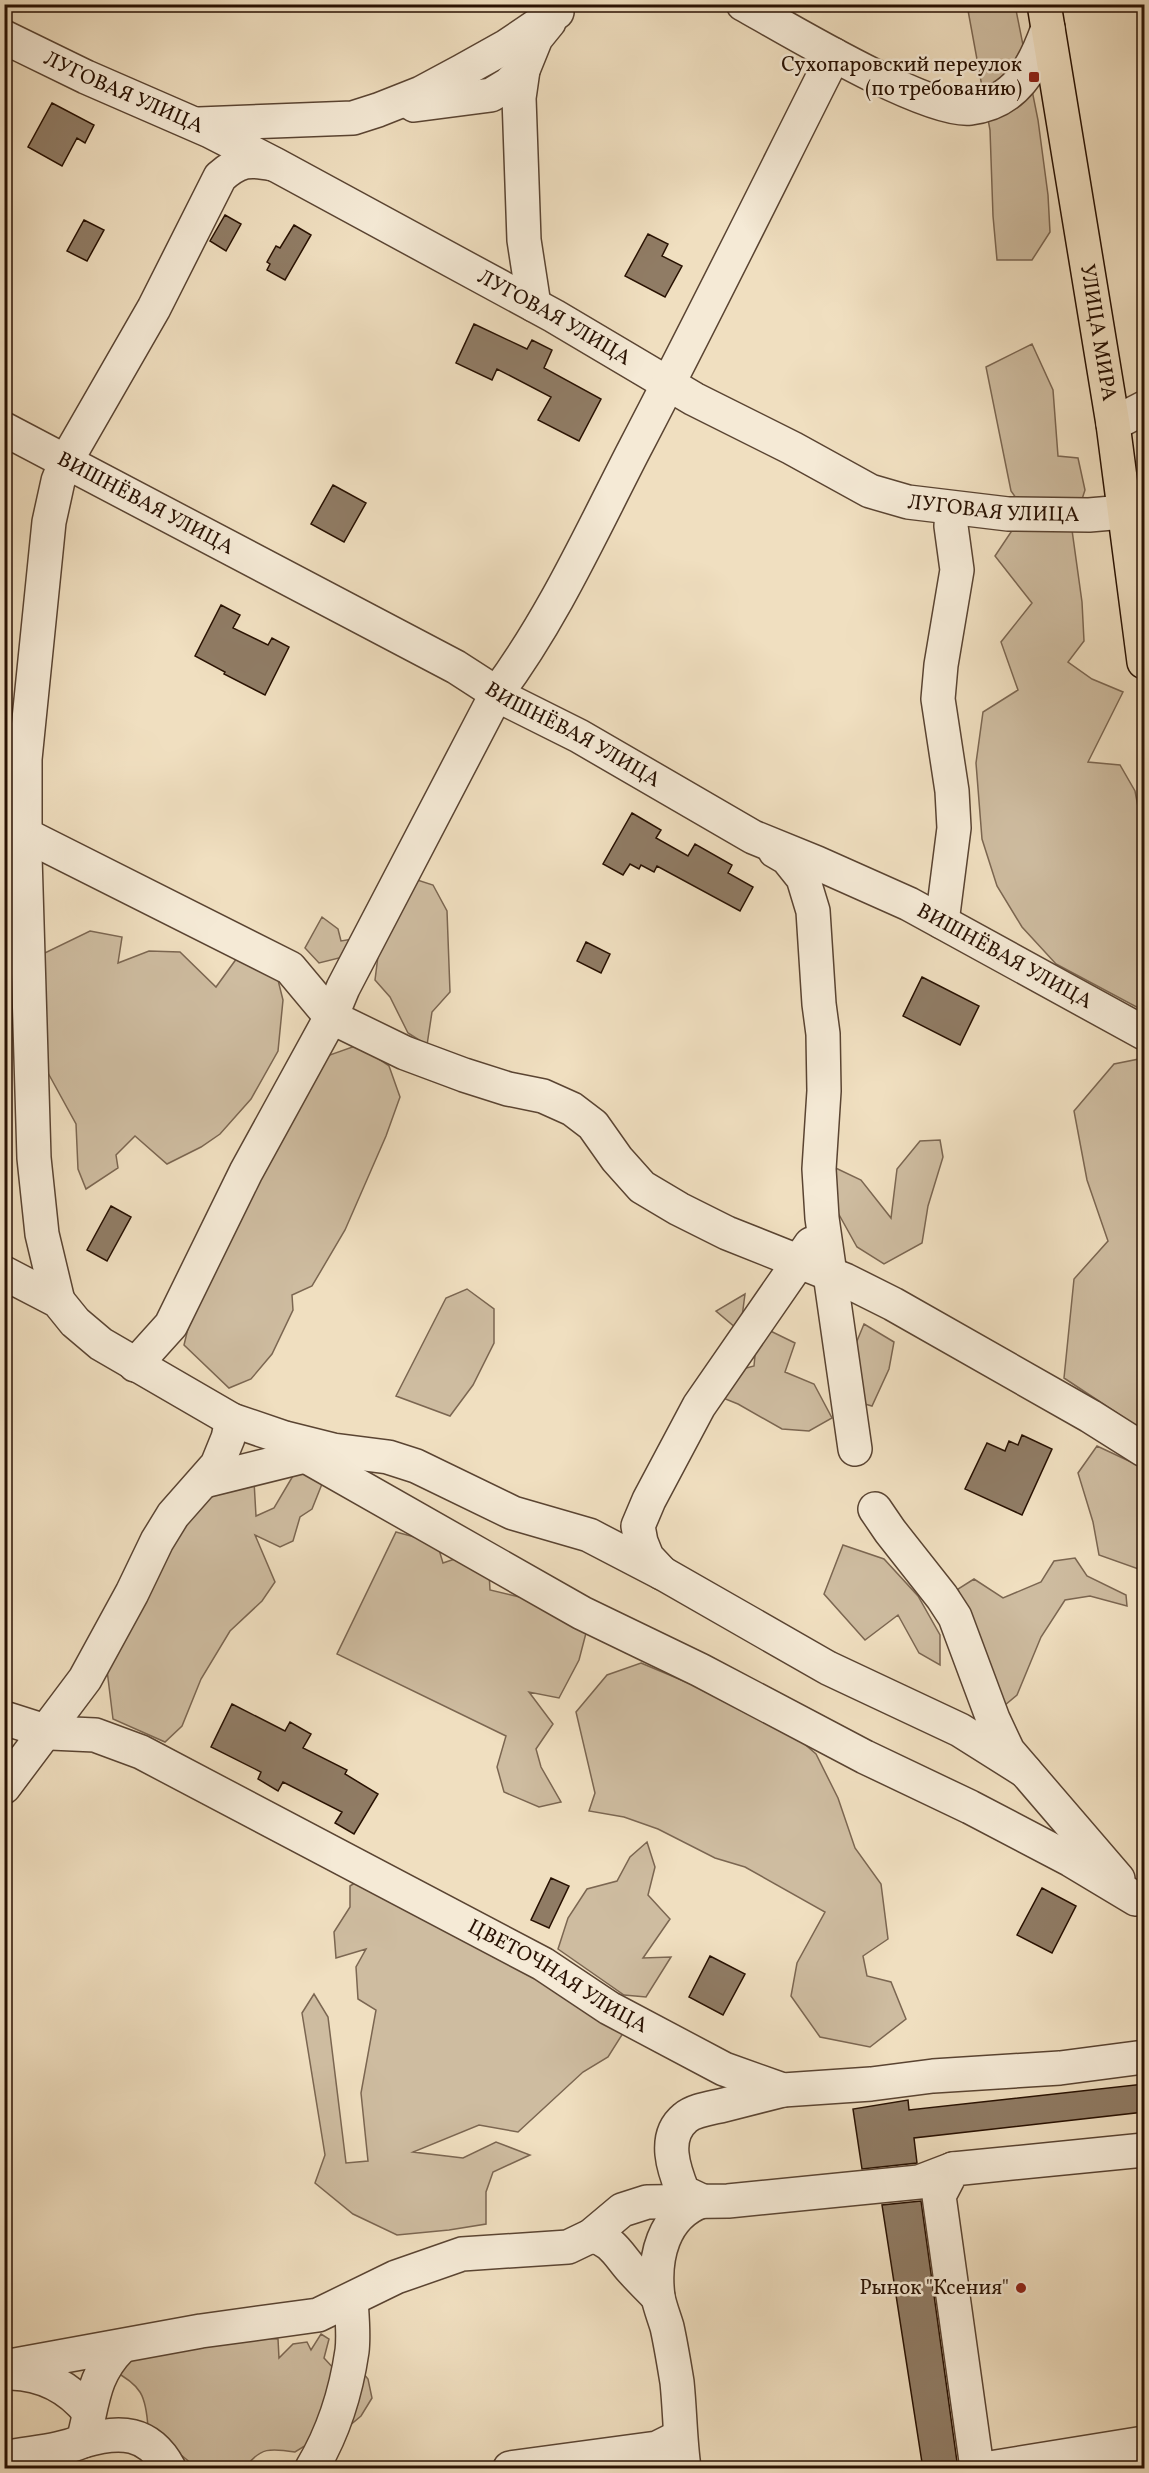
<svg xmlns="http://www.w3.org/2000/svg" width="1149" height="2473" font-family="Vollkorn,serif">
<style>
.green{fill:#cebca0;stroke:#7b6651;stroke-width:1.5}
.building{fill:#907c65;stroke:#281102;stroke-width:1.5}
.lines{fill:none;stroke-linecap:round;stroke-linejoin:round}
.minor-casing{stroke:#5a4432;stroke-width:36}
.major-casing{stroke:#281102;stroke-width:36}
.minor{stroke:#f5ead6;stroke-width:33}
.major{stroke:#f0dfc0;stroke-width:33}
.poi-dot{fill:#8f2418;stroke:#f5ead6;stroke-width:2}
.labels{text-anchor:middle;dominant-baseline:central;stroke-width:5;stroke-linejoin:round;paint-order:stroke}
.poi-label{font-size:21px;fill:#281102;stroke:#f5ead6;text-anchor:end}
.street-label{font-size:21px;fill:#281102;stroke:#f5ead6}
</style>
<rect width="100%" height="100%" fill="#f0dfc0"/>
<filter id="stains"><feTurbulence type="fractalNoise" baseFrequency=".00333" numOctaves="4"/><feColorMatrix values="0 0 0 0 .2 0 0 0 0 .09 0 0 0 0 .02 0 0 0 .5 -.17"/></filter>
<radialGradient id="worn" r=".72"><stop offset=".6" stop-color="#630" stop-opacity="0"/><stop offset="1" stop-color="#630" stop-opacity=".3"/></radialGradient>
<path class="green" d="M967,5H1015L1038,120L1048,195L1050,232L1032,260H997L993,216L990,130Z
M1032,344L1053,390L1058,456L1078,458L1085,490L1072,530L1082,602L1084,641L1068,662L1092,679L1123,692L1088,762L1120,765L1135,791L1144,838V1011L1056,964L1022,927L997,886L982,839L976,763L983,712L1018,690L1001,642L1032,603L995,556L1013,529L1029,516L1011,491L986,367Z
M408,877L433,885L447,911L450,992L432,1012L427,1045L408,1033L390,997L375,980L379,948L319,963L305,948L322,917L338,929L341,941L371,936Z
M90,931L122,937L118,963L149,951L180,952L216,987L237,958L276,972L283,1000L278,1051L251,1099L220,1134L201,1147L167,1164L135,1136L116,1155L118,1168L86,1189L78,1169L76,1124L42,1062L15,998L5,997V968L16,967Z
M358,1045L389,1066L400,1097L386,1136L345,1230L312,1286L292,1295L293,1310L272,1354L251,1379L229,1388L184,1345L195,1299L324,1057Z
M1144,1058V1431L1064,1378L1074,1279L1108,1241L1087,1180L1074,1111L1114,1064Z
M940,1140L943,1157L928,1206L922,1243L884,1264L857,1247L837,1211L823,1162L861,1180L891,1218L897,1169L920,1141Z
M467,1289L494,1309V1343L473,1385L450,1416L396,1396L446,1298Z
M745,1294L742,1317L795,1343L785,1372L814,1384L832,1418L809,1431L782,1429L738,1404L708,1392L724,1374L754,1366L756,1345L716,1311Z
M864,1324L894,1342L889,1369L872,1406L861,1403L852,1353Z
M1097,1446L1144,1468V1571L1099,1555L1093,1522L1078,1473Z
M300,1464L322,1484L312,1509L300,1517L293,1541L280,1547L255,1535L275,1582L262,1601L230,1631L201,1679L182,1726L165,1742L113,1719L107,1670L114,1621L208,1486L254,1481L256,1516L274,1508Z
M396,1532L437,1543L443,1563L469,1554L489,1572L490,1590L540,1602L586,1633L579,1660L559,1698L529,1692L553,1724L536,1749L541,1767L561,1802L539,1807L504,1792L497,1767L506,1736L337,1654Z
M843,1545L884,1559L918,1596L940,1635V1665L919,1653L898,1615L865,1640L824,1594Z
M1075,1558L1087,1576L1126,1595L1127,1606L1090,1596L1065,1600L1041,1637L1017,1695L999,1710L974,1647L958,1589L974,1579L1003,1598L1041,1582L1054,1561Z
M641,1663L691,1684L763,1708L816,1754L838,1798L855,1848L881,1884L888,1939L863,1956L867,1976L891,1982L906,2019L870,2047L820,2037L791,1996L797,1963L825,1912L745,1867L715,1858L658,1829L624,1817L589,1811L595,1793L576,1712L607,1675Z
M647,1842L655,1867L648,1895L670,1919L643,1958L671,1957L646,1997L624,1995L558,1949L568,1918L587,1889L617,1881L630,1857Z
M364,1877L625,2030L608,2057L583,2072L518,2132L479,2125L413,2152L463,2158L496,2142L530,2155L493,2172L486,2192V2224L449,2230L397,2235L353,2214L315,2183L325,2155L302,2013L314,1994L328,2017L346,2163L368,2161L361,2093L376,2010L358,1999L356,1967L366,1949L336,1958L334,1932L350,1907V1886Z
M321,2334L329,2339L324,2358L336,2371L359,2368L368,2379L372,2398L361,2416L343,2431L316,2439L295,2452C271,2448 260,2447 245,2468H197L148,2428C146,2395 141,2385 112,2370L118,2359L261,2338L278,2339L279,2358L293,2344L307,2342L311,2350Z"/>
<path class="building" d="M52,103L94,125L85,143L77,138L62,166L28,147Z
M225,215L241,224L226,251L210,241Z
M84,220L104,230L87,261L67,251Z
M294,225L311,235L285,280L267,270L270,264L267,262L276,246L280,248Z
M648,234L668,244L662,256L682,266L665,297L625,276Z
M474,324L527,349L532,340L552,350L544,368L601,399L579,441L538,420L551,397L497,369L492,380L456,363Z
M333,485L366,503L344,542L311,524Z
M221,605L240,615L233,628L268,645L272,638L289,647L265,695L224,674L225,672L195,656Z
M632,813L661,830L656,838L688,856L695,844L732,865L728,873L753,887L740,911L657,866L654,872L641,865L639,869L630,864L623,875L603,864Z
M586,942L610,954L601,973L577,961Z
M922,977L979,1006L960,1045L903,1016Z
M111,1206L131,1217L107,1261L87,1250Z
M1022,1435L1052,1449L1022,1515L965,1489L987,1443L1005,1451L1009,1441L1018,1445Z
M232,1704L285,1731L290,1722L311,1734L303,1748L347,1770L345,1774L378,1794L354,1834L335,1823L342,1812L283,1782L278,1791L258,1779L261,1772L211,1747Z
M551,1878L569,1886L549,1928L531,1920Z
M1042,1888L1076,1906L1052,1953L1017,1935Z
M710,1956L745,1974L723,2015L689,1997Z
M1144,2084V2112L914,2138L917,2163L862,2169L853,2109L908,2100L909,2110Z
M921,2201L958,2469H923L882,2205Z"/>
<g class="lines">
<defs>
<g id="minor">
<path d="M743,4C786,28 927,113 970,108C1016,103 1034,67 1048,28"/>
<path id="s1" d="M4,37L86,77L210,131L276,165L554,316L694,399L792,448L870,491L908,502L1008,514L1089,515L1124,512"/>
<path d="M414,105L491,95L509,84L523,70"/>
<path d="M199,124L353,118L378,110L421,93L462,71L507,46L557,12"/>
<path d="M534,305L524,240L519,98L523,70L536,38L549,22"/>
<path d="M1113,424L1144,408"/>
<path id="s2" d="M4,429L456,667L507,700L579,736L753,837L817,863L909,904L1144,1033"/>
<path d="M4,824L290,968L331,1017L405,1053L464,1075L508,1089L543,1096L572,1109L593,1125L617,1159L642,1187L679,1209L727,1233L845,1280L893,1304L1090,1416L1144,1450"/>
<path d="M775,851L787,858L803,878L813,911L819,1004L823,1034L824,1091L819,1169L822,1218L855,1449"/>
<path d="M942,922L954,828L952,791L938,699L941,665L957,570L951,526L952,509"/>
<path d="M4,1273L58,1301L75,1322L101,1344L232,1420L285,1438L333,1450L388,1457L416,1466L513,1513L589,1535L662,1573L828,1668L960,1730L1025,1771"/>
<path d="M58,1301L42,1234L34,1158L25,856V759L49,522L58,481L66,461L154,308L220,177C239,160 249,159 273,164"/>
<path d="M135,1365L171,1325L246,1172L331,1017L343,988L497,693C553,618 592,531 635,448C703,318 768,186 834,55"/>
<path d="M304,1455L582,1613L700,1670L865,1757L970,1807L1071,1860L1136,1899"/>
<path d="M204,1481L325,1451"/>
<path d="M875,1509L890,1531L942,1597L955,1617L993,1719L1008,1751L1118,1879"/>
<path d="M662,1573L647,1557L641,1542L638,1526L649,1500L699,1406L811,1244"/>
<path id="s3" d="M4,1718L51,1733L95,1735L141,1752L543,1964L609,2008L724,2069L783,2090L871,2084L933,2076L1060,2068L1144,2057"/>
<path d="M4,1787L85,1679L132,1593L157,1541L173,1515L217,1465L228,1438L232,1420"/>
<path d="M591,2236C611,2239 618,2254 631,2269C640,2279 649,2288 658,2297"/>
<path d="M4,2367L201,2331L318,2315L396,2277L462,2254L568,2247L591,2236L622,2210L647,2202L728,2201L919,2182L953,2169"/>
<path d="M11,2373C43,2374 69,2387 89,2412"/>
<path d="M83,2441C120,2430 149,2431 169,2468"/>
<path d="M4,2458C32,2452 57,2452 83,2441C93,2405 92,2376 120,2348"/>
<path d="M312,2468C333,2433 346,2392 352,2351C354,2335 352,2316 351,2300"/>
<path d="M510,2468L657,2448L679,2437"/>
<path d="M684,2468C680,2440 680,2411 677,2382C674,2364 671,2345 667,2327C664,2317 660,2307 658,2297C653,2258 663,2215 702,2201L683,2192C674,2170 662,2137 685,2118C694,2110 712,2108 724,2105C744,2100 764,2095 783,2090"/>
<path d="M977,2468L939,2196L953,2169L1144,2150"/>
<path d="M990,2468L1144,2443"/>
</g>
<g id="major">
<path id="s4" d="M1044,4L1113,424L1144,662"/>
</g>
</defs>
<use href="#minor" class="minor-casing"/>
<use href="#major" class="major-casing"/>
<use href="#minor" class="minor"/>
<use href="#major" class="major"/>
</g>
<g class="poi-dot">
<rect x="1028" y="71" width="12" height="12" rx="3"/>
<circle cx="1021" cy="2288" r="6"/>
</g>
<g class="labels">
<g class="poi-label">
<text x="1022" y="65">Сухопаровский переулок<tspan x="1022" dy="24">(по требованию)</tspan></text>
<text x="1009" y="2288">Рынок "Ксения"</text>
</g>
<g class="street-label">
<text stroke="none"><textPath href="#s1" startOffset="132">ЛУГОВАЯ УЛИЦА</textPath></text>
<text stroke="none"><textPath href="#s1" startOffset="618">ЛУГОВАЯ УЛИЦА</textPath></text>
<text stroke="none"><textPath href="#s4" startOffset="333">УЛИЦА МИРА</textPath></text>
<text stroke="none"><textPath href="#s2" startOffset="160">ВИШНЁВАЯ УЛИЦА</textPath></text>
<text stroke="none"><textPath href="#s1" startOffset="1104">ЛУГОВАЯ УЛИЦА</textPath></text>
<text stroke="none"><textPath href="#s2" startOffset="646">ВИШНЁВАЯ УЛИЦА</textPath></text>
<text stroke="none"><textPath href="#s2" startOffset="1132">ВИШНЁВАЯ УЛИЦА</textPath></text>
<text stroke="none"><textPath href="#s3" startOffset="616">ЦВЕТОЧНАЯ УЛИЦА</textPath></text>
</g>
</g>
<rect width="1149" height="2473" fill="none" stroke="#f0dfc0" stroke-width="24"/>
<rect x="6" y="6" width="1137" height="2461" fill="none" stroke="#281102" stroke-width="3"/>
<rect x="12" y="12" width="1125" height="2449" fill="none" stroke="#281102" stroke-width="1.5"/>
<rect width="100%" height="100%" filter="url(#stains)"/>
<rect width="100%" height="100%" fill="url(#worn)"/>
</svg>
